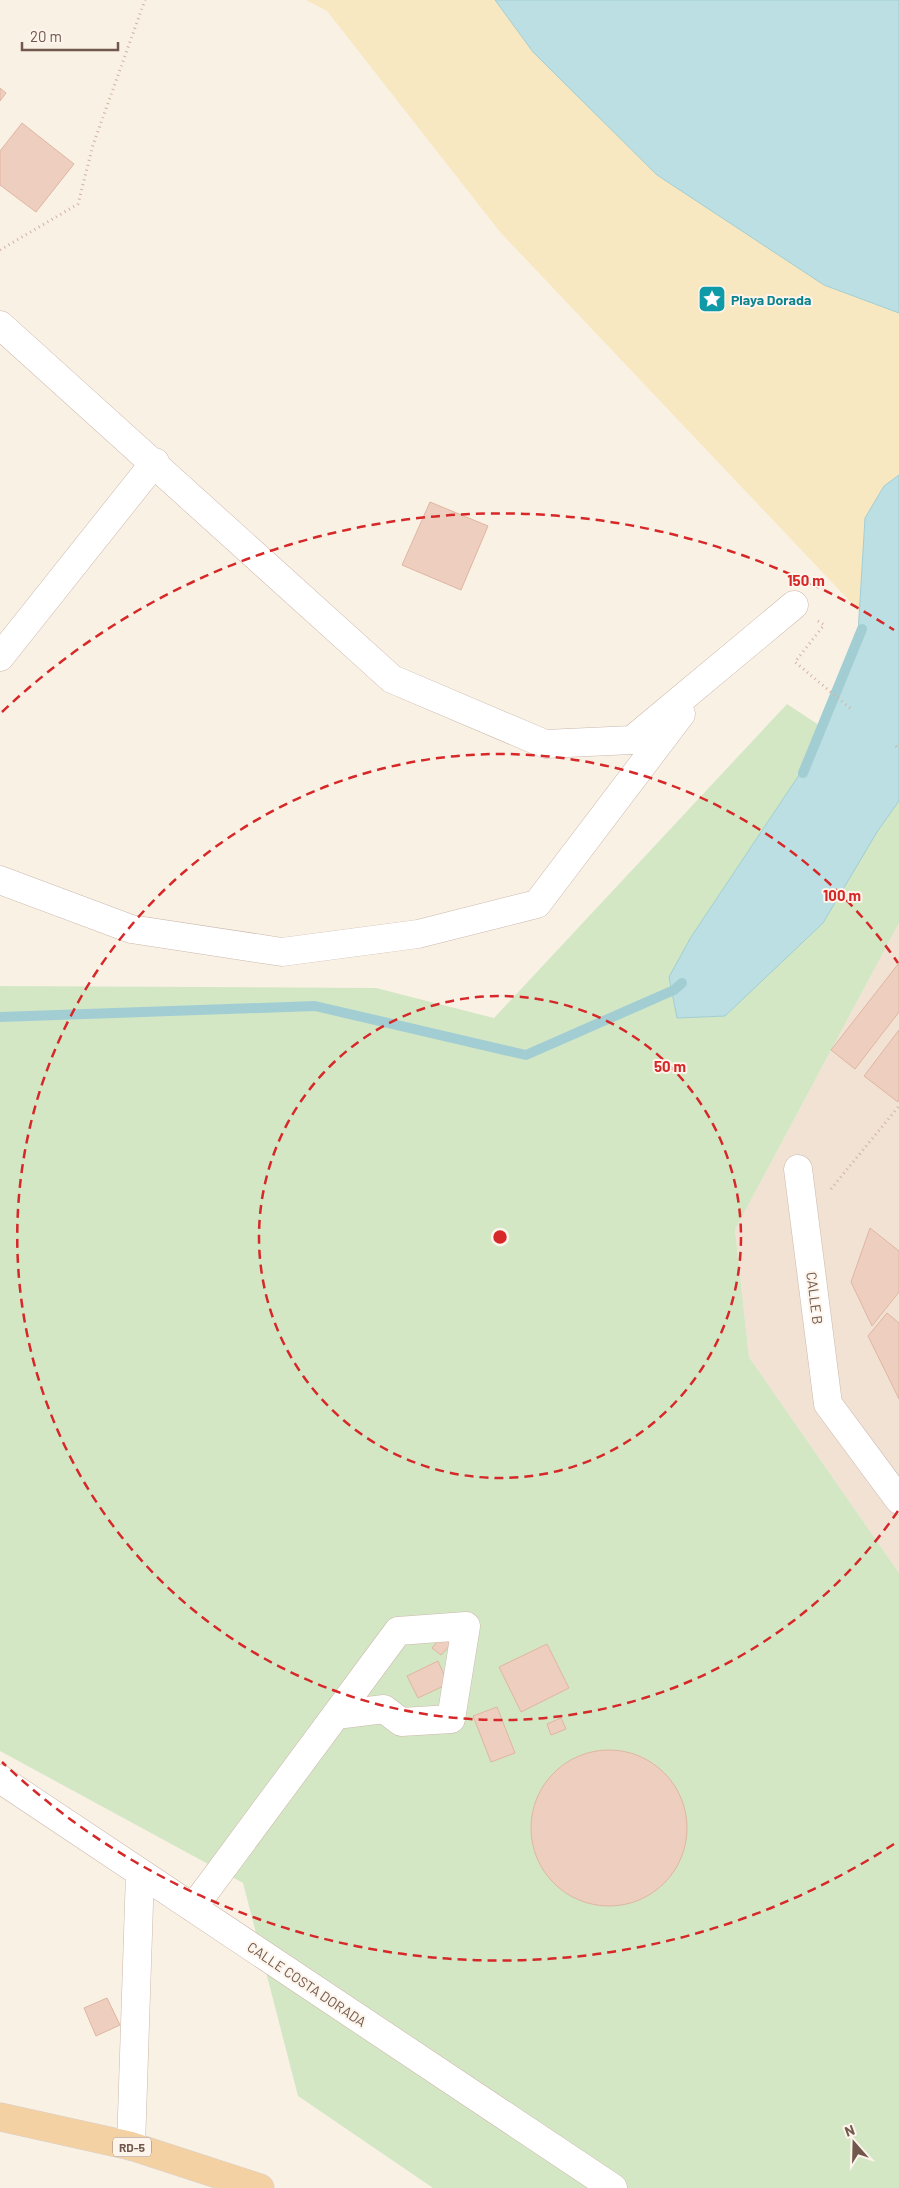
<svg xmlns="http://www.w3.org/2000/svg" width="899" height="2188" font-family="Barlow,sans-serif">
<style>
.residential{fill:#f1e2d4}
.green{fill:#d4e7c5}
.sand{fill:#f7e8c2}
.water{fill:#bbdfe2;stroke:#a2ced3}
.lines{fill:none;stroke-linecap:round;stroke-linejoin:round}
.stream{stroke:#a2ced3;stroke-width:10}
.building{fill:#eecfbf;stroke:#dfb5a1}
.minor-casing{stroke:#cbb8ac;stroke-width:29}
.major-casing{stroke:#d7d0cd;stroke-width:29}
.path{stroke:#d2b2a2;stroke-width:3;stroke-dasharray:1 4;stroke-linecap:butt}
.minor{stroke:#fff;stroke-width:28}
.major{stroke:#f4d1a2;stroke-width:28}
.ring{fill:none;stroke:#d62828;stroke-width:2.5;stroke-dasharray:9 6}
.labels{text-anchor:middle;dominant-baseline:central;stroke-width:4;stroke-linejoin:round;paint-order:stroke}
.shield{fill:#fdf5eb;stroke:#9b867c;stroke-width:1}
.shield-label{font-size:12px;font-weight:bold;fill:#71574c}
.culture-label{font-size:14px;font-weight:bold;fill:#0d838f;stroke:#fdf5eb;text-anchor:start}
.street-label{font-size:14px;fill:#71574c;stroke:#fdf5eb}
.centre{fill:#d62828;stroke:#fdf5eb;stroke-width:2.5}
.ring-label{font-size:15px;text-anchor:middle;font-weight:bold;fill:#d62828;stroke:#fdf5eb;stroke-width:4;stroke-linejoin:round;paint-order:stroke}
</style>
<rect width="100%" height="100%" fill="#faf1e5"/>
<path class="residential" d="M899,923V1573L749,1357L735,1230Z"/>
<path class="green" d="M787,704L837,737L899,794V923L735,1230L749,1357L899,1573V2188H433L298,2096L243,1883L0,1751V986L376,988L494,1018Z"/>
<path class="sand" d="M306,0H495L533,52L824,285L899,313V475L884,486L865,518L859,611L500,232L327,11Z"/>
<path class="water" d="M495,0H899V313L824,285L657,175L533,52Z
M899,475V801L877,832L823,923L725,1016L677,1018L669,977L691,937L813,754L857,650L865,518L884,486Z"/>
<g class="lines">
<path class="stream" d="M803,773L862,629
M0,1017L315,1006L526,1055L674,990L682,983"/>
</g>
<path class="building" d="M0,88L6,93L0,101Z
M22,123L74,164L36,212L0,185V151Z
M430,502L488,526L461,590L402,565Z
M899,963V1012L855,1069L831,1050Z
M899,1030V1100L898,1102L864,1076Z
M870,1228L899,1251V1292L872,1326L851,1282Z
M887,1313L899,1323V1399L868,1336Z
M442,1636L451,1644L441,1655L432,1648Z
M547,1644L569,1688L521,1712L499,1667Z
M438,1661L448,1684L418,1698L407,1676Z
M497,1707L515,1753L491,1762L473,1716Z
M561,1718L566,1729L551,1735L547,1724Z
M531 1828a78 78 0 1 1 156 0a78 78 0 1 1-156 0Z
M107,1998L120,2025L96,2036L84,2008Z"/>
<g class="lines">
<defs>
<path id="minor" d="M0,325L392,679L545,744L632,740L794,605
M0,657L155,462
M0,880L131,929L282,952L418,934L537,904L681,714
M798,1169L828,1404L899,1500
M0,1779L613,2188
M193,1908L398,1631L466,1626L451,1719L401,1722L384,1709L336,1715
M131,2146L140,1873"/>
<path id="major" d="M0,2117L131,2146L260,2188"/>
</defs>
<use href="#minor" class="minor-casing"/>
<use href="#major" class="major-casing"/>
<path class="path" d="M0,250L78,204L93,145L145,0
M818,621L824,625L795,662L851,709
M896,746L899,749
M831,1189L899,1106"/>
<use href="#minor" class="minor"/>
<use href="#major" class="major"/>
</g>
<g class="ring">
<circle cx="500" cy="1237" r="241"/>
<path d="M898 1511A483 483 0 1 1 898 963"/>
<path d="M894 1844A724 724 0 0 1 2 1762M2 712A724 724 0 0 1 894 630"/>
</g>
<defs>
<symbol id="sight-square" viewBox="-11 -11 22 22"><rect x="-9" y="-9" width="18" height="18" rx="4" fill="#0f9aa8" stroke="#fdf5eb"/><path d="M0-6L1.8-2.2L6-1.7L2.9 1.2L3.7 5.4L0 3.3L-3.7 5.4L-2.9 1.2L-6-1.7L-1.8-2.2Z" fill="#fff"/></symbol>
</defs>
<g fill-rule="evenodd">
<use href="#sight-square" x="696" y="283" width="32" height="32"/>
</g>
<g class="labels">
<rect class="shield" x="113" y="2137.5" width="38" height="19" rx="4"/>
<g class="shield-label">
<text x="132" y="2147">RD-5</text>
</g>
<g class="culture-label">
<text x="731" y="299">Playa Dorada</text>
</g>
<g class="street-label">
<text transform="translate(815 1298) rotate(83)">CALLE B</text>
<text transform="translate(307 1984) rotate(34)">CALLE COSTA DORADA</text>
</g>
</g>
<circle cx="500" cy="1237" r="8" class="centre"/>
<g class="ring-label">
<text x="806" y="586">150 m</text>
<text x="842" y="901">100 m</text>
<text x="670" y="1072">50 m</text>
</g>
<g transform="translate(854 2143) rotate(340)" stroke="#fdf5eb" stroke-width="4" paint-order="stroke">
<path d="M0-4L9 19L0 12L-9 19Z" fill="#71574c"/>
<text y="-8" font-size="14" font-weight="bold" text-anchor="middle" fill="#71574c">N</text>
</g>
<path d="M22 42v8h96v-8" fill="none" stroke="#71574c" stroke-width="2.5"/>
<text x="30" y="42" font-size="15" fill="#71574c" stroke="#fdf5eb" stroke-width="4" paint-order="stroke">20 m</text>
</svg>
